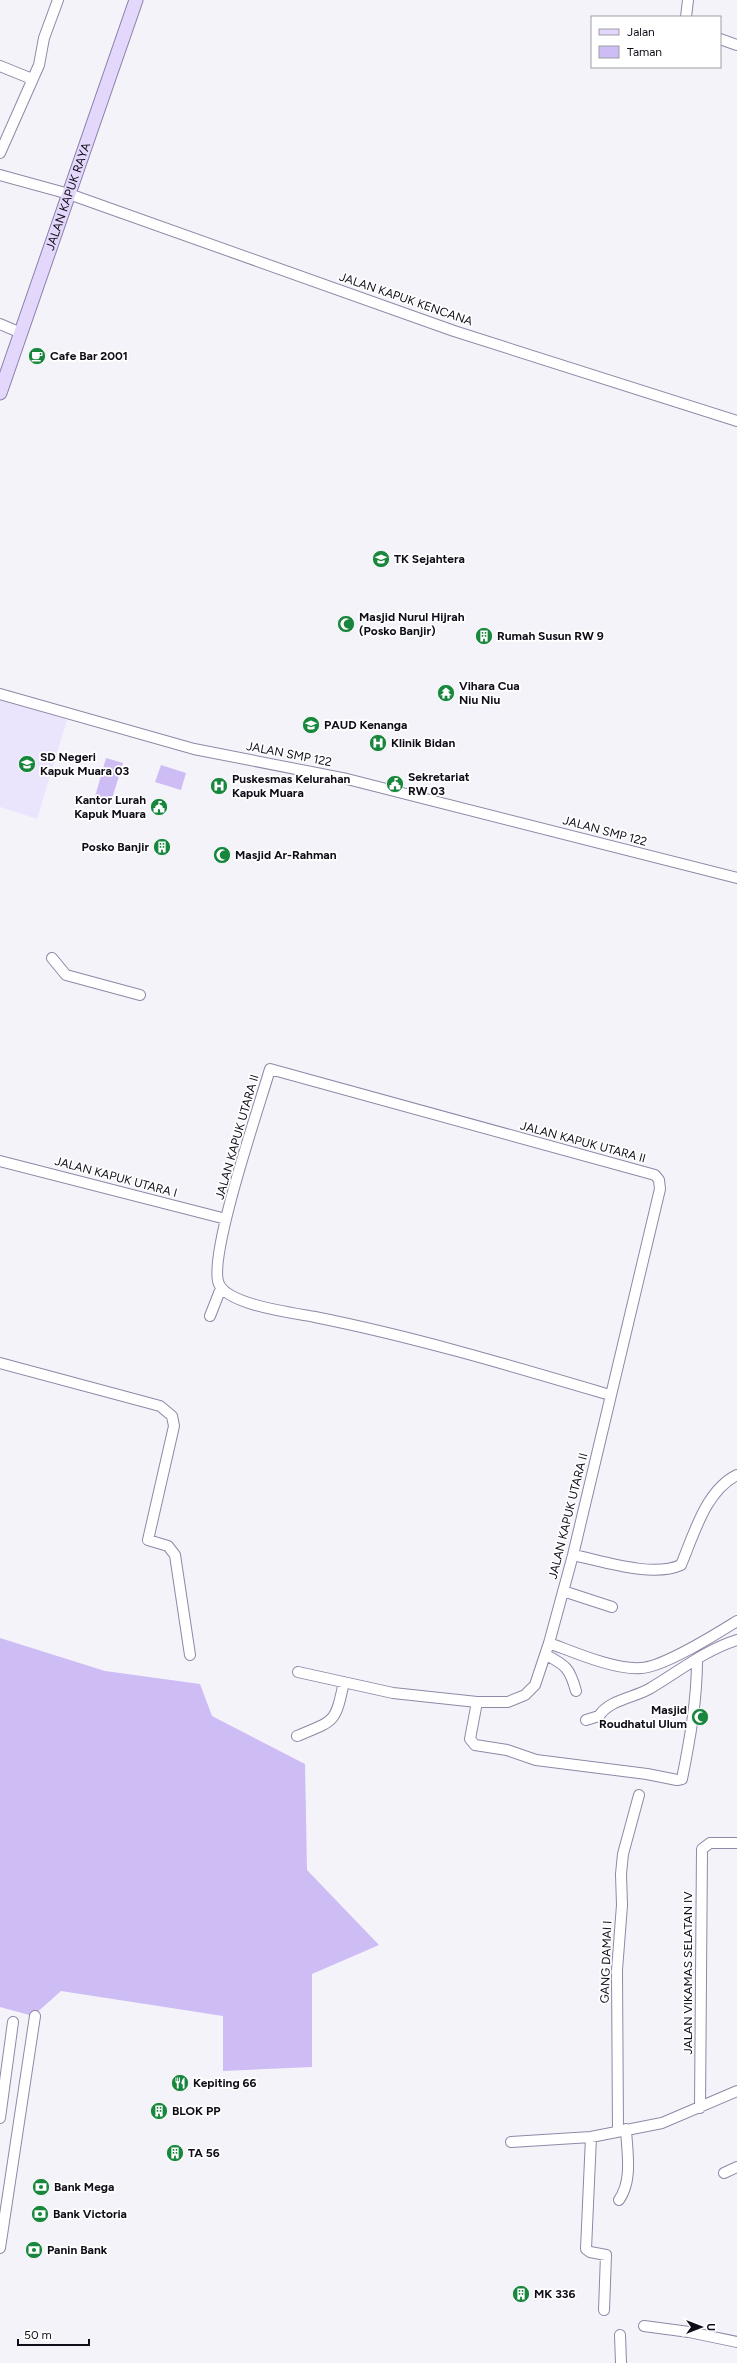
<svg xmlns="http://www.w3.org/2000/svg" width="737" height="2363" font-family="Figtree,sans-serif">
<style>
.built{fill:#ebe4fd}
.green{fill:#cebcf5}
.lines{fill:none;stroke-linecap:round;stroke-linejoin:round}
.minor-casing{stroke:#9187a7;stroke-width:12}
.major-casing{stroke:#8d80aa;stroke-width:15}
.minor{stroke:#fff;stroke-width:10}
.major{stroke:#e3d8fb;stroke-width:13}
.labels{text-anchor:middle;dominant-baseline:central;stroke-width:3.5;stroke-linejoin:round;paint-order:stroke}
.street-label{font-size:12px;fill:#100c18;stroke:#fff}
.poi-label{font-size:12px;font-weight:bold;fill:#100c18;stroke:#fff;text-anchor:start}
</style>
<rect width="100%" height="100%" fill="#f5f3fa"/>
<path class="built" d="M0,699L67,720L37,819L0,807Z"/>
<path class="green" d="M106,758L123,763L110,805L94,800Z
M161,765L186,773L181,790L155,782Z
M0,1638L105,1671L200,1684L212,1716L305,1764L307,1870L379,1945L312,1974V2067L223,2071V2016L61,1991L33,2016L0,2007Z"/>
<g class="lines">
<defs>
<path id="minor" d="M686,17L688,0
M720,39L737,45
M0,66L32,79
M0,153L39,65L44,38L58,0
M0,175L69,194L454,331L737,421
M0,324L21,333
M0,694L194,749L347,779L737,878
M52,958L66,975L140,995
M0,1161L226,1219
M210,1316L221,1288
M0,1363L160,1406L172,1416L174,1426L148,1540L168,1546L175,1555L190,1655
M573,1555C603,1561 652,1578 681,1565C694,1534 706,1490 737,1475
M563,1591L612,1607
M549,1643C574,1652 614,1670 641,1668C664,1667 716,1634 737,1621
M546,1655C566,1665 570,1669 576,1691
M298,1672L393,1693L477,1702H508L525,1695L535,1685L549,1643L573,1555L660,1189L659,1180L655,1175L270,1069C260,1104 207,1258 219,1284C228,1305 294,1313 315,1317C415,1337 512,1366 610,1395
M477,1702L470,1739L475,1745L507,1750L536,1760L647,1774L677,1780L682,1779C690,1739 697,1700 697,1660
M586,1720L599,1716C609,1700 633,1698 649,1689C678,1672 705,1650 737,1640
M297,1736C336,1720 335,1723 344,1682
M700,2108L702,1849L710,1843H737
M0,2118L13,2022
M618,2131L617,1970L622,1905L621,1874L623,1854L639,1795
M591,2137L586,2249L590,2252L606,2255L604,2310
M511,2142L591,2137L662,2123L737,2091
M724,2173L737,2167
M619,2200C633,2180 627,2152 626,2129
M0,2248L35,2016
M644,2326L689,2332L737,2342
M620,2335L621,2363"/>
<g id="major">
<path id="s1" d="M0,393L136,0"/>
</g>
</defs>
<use href="#minor" class="minor-casing"/>
<use href="#major" class="major-casing"/>
<use href="#minor" class="minor"/>
<use href="#major" class="major"/>
</g>
<defs>
<symbol id="cafe-disc" viewBox="-11 -11 22 22"><circle r="9.5" fill="#18863d" stroke="#fff"/><path d="M-5.5-4.5H6V0H3Q3 3.5 0 3.5H-2.5Q-5.5 3.5-5.5 0ZM3-3.2v2h1.7v-2ZM-6 4.5H4V6H-6Z" fill="#fff"/></symbol>
<symbol id="school-disc" viewBox="-11 -11 22 22"><circle r="9.5" fill="#18863d" stroke="#fff"/><path d="M0-5L7-2L0 1L-7-2ZM-4 1L0 2.5L4 1V4Q0 6-4 4Z" fill="#fff"/></symbol>
<symbol id="mosque-disc" viewBox="-11 -11 22 22"><circle r="9.5" fill="#18863d" stroke="#fff"/><path d="M3.5-4.9A6 6 0 1 0 3.5 4.9A5 5 0 1 1 3.5-4.9Z" fill="#fff"/></symbol>
<symbol id="building-disc" viewBox="-11 -11 22 22"><circle r="9.5" fill="#18863d" stroke="#fff"/><path d="M-4-6H4V6H1V3H-1V6H-4ZM-2.5-4.3h1.7v1.8h-1.7ZM.8-4.3h1.7v1.8H.8ZM-2.5-1h1.7V.8h-1.7ZM.8-1h1.7V.8H.8Z" fill="#fff"/></symbol>
<symbol id="temple-disc" viewBox="-11 -11 22 22"><circle r="9.5" fill="#18863d" stroke="#fff"/><path d="M0-6L5-2H3V0L6.5 2.5H4V6H1.5V3h-3V6H-4V2.5H-6.5L-3 0V-2H-5Z" fill="#fff"/></symbol>
<symbol id="hospital-disc" viewBox="-11 -11 22 22"><circle r="9.5" fill="#18863d" stroke="#fff"/><path d="M-5-5h3v3.5h4V-5h3V5h-3V1.5h-4V5h-3Z" fill="#fff"/></symbol>
<symbol id="civic-disc" viewBox="-11 -11 22 22"><circle r="9.5" fill="#18863d" stroke="#fff"/><path d="M-.6-6.5H3V-4.5H.6V-3L4-1V1h2V6H-6V1h2V-1L-.6-3ZM-1.2 2.5V6h2.4V2.5Z" fill="#fff"/></symbol>
<symbol id="restaurant-disc" viewBox="-11 -11 22 22"><circle r="9.5" fill="#18863d" stroke="#fff"/><path d="M-5-6h1v4h1v-4h1v4h1v-4h1v5L-1.5 .5V6h-2V.5L-5-1ZM5-6V6H3V1.5H1.5Q1.5-4 5-6Z" fill="#fff"/></symbol>
<symbol id="bank-disc" viewBox="-11 -11 22 22"><circle r="9.5" fill="#18863d" stroke="#fff"/><path d="M-6-4H6V4H-6ZM0-2.3a2.3 2.3 0 1 0 0 4.6a2.3 2.3 0 1 0 0-4.6Z" fill="#fff"/></symbol>
</defs>
<g fill-rule="evenodd">
<use href="#cafe-disc" x="27" y="346" width="20" height="20"/>
<use href="#school-disc" x="371" y="549" width="20" height="20"/>
<use href="#mosque-disc" x="336" y="614" width="20" height="20"/>
<use href="#building-disc" x="474" y="626" width="20" height="20"/>
<use href="#temple-disc" x="436" y="683" width="20" height="20"/>
<use href="#school-disc" x="301" y="715" width="20" height="20"/>
<use href="#hospital-disc" x="368" y="733" width="20" height="20"/>
<use href="#school-disc" x="17" y="754" width="20" height="20"/>
<use href="#civic-disc" x="385" y="774" width="20" height="20"/>
<use href="#hospital-disc" x="209" y="776" width="20" height="20"/>
<use href="#civic-disc" x="149" y="797" width="20" height="20"/>
<use href="#building-disc" x="152" y="837" width="20" height="20"/>
<use href="#mosque-disc" x="212" y="845" width="20" height="20"/>
<use href="#mosque-disc" x="690" y="1707" width="20" height="20"/>
<use href="#restaurant-disc" x="170" y="2073" width="20" height="20"/>
<use href="#building-disc" x="149" y="2101" width="20" height="20"/>
<use href="#building-disc" x="165" y="2143" width="20" height="20"/>
<use href="#bank-disc" x="31" y="2177" width="20" height="20"/>
<use href="#bank-disc" x="30" y="2204" width="20" height="20"/>
<use href="#bank-disc" x="24" y="2240" width="20" height="20"/>
<use href="#building-disc" x="511" y="2284" width="20" height="20"/>
</g>
<g class="labels">
<g class="street-label">
<text stroke="none"><textPath href="#s1" startOffset="208">JALAN KAPUK RAYA</textPath></text>
<text transform="translate(406 299) rotate(19)">JALAN KAPUK KENCANA</text>
<text transform="translate(289 754) rotate(11)">JALAN SMP 122</text>
<text transform="translate(605 831) rotate(15)">JALAN SMP 122</text>
<text transform="translate(237 1137) rotate(-74)">JALAN KAPUK UTARA II</text>
<text transform="translate(583 1142) rotate(15)">JALAN KAPUK UTARA II</text>
<text transform="translate(116 1177) rotate(15)">JALAN KAPUK UTARA I</text>
<text transform="translate(568 1516) rotate(-76)">JALAN KAPUK UTARA II</text>
<text transform="translate(606 1962) rotate(-88)">GANG DAMAI I</text>
<text transform="translate(688 1973) rotate(-90)">JALAN VIKAMAS SELATAN IV</text>
</g>
<g class="poi-label">
<text x="50" y="356">Cafe Bar 2001</text>
<text x="394" y="559">TK Sejahtera</text>
<text x="359" y="617">Masjid Nurul Hijrah<tspan x="359" dy="14">(Posko Banjir)</tspan></text>
<text x="497" y="636">Rumah Susun RW 9</text>
<text x="459" y="686">Vihara Cua<tspan x="459" dy="14">Niu Niu</tspan></text>
<text x="324" y="725">PAUD Kenanga</text>
<text x="391" y="743">Klinik Bidan</text>
<text x="40" y="757">SD Negeri<tspan x="40" dy="14">Kapuk Muara 03</tspan></text>
<text x="408" y="777">Sekretariat<tspan x="408" dy="14">RW 03</tspan></text>
<text x="232" y="779">Puskesmas Kelurahan<tspan x="232" dy="14">Kapuk Muara</tspan></text>
<text x="146" y="800" text-anchor="end">Kantor Lurah<tspan x="146" dy="14">Kapuk Muara</tspan></text>
<text x="149" y="847" text-anchor="end">Posko Banjir</text>
<text x="235" y="855">Masjid Ar-Rahman</text>
<text x="687" y="1710" text-anchor="end">Masjid<tspan x="687" dy="14">Roudhatul Ulum</tspan></text>
<text x="193" y="2083">Kepiting 66</text>
<text x="172" y="2111">BLOK PP</text>
<text x="188" y="2153">TA 56</text>
<text x="54" y="2187">Bank Mega</text>
<text x="53" y="2214">Bank Victoria</text>
<text x="47" y="2250">Panin Bank</text>
<text x="534" y="2294">MK 336</text>
</g>
</g>
<rect x="591" y="16" width="130" height="52" fill="#ffffff" stroke="#9f9ea3"/>
<rect x="599" y="29" width="20" height="6" fill="#e3d8fb" stroke="#9f9ea3"/>
<text x="627" y="36" font-size="12" fill="#100c18">Jalan</text>
<rect x="599" y="46" width="20" height="12" fill="#cebcf5" stroke="#9f9ea3"/>
<text x="627" y="56" font-size="12" fill="#100c18">Taman</text>
<g transform="translate(701 2327) rotate(90)" stroke="#ffffff" stroke-width="3" paint-order="stroke">
<path d="M0-3L7 15L0 10L-7 15Z" fill="#100c18"/>
<text y="-6" font-size="11" font-weight="bold" text-anchor="middle" fill="#100c18">U</text>
</g>
<path d="M18 2339v6h71v-6" fill="none" stroke="#100c18" stroke-width="2"/>
<text x="24" y="2339" font-size="12" fill="#100c18" stroke="#ffffff" stroke-width="3" paint-order="stroke">50 m</text>
</svg>
